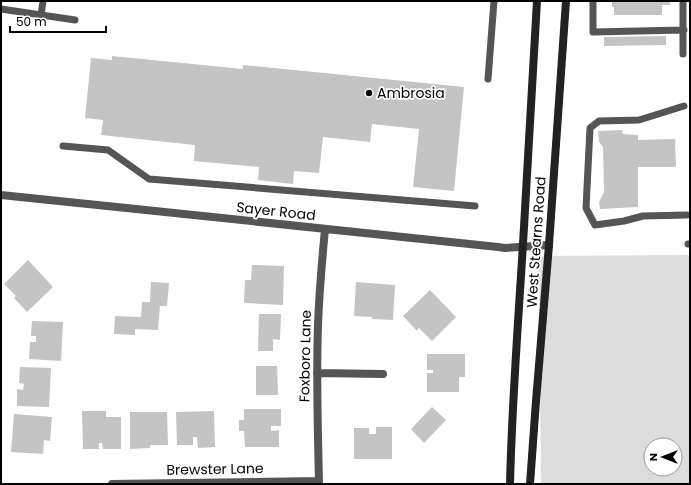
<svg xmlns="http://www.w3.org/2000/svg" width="691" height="485" font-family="Poppins,sans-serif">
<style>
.green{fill:#dcdcdc;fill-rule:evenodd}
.building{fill:#c4c4c4}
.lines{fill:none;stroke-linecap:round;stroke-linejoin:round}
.service{stroke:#555;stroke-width:7}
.minor{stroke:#555;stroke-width:8}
.secondary{stroke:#222;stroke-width:8}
.poi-dot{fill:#000;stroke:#fff;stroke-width:1.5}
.labels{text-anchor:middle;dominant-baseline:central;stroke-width:3.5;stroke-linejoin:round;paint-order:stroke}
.poi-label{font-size:14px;fill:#000;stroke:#fff;text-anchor:start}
.street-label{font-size:14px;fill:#000;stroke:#fff}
</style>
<rect width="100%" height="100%" fill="#fff"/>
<path class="green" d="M690,255V484H541L539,256ZM651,445H675V469H651Z"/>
<path class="building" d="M612,1H670V5H662V15H614V7H612Z
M666,36V45L604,46V37Z
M112,56L243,69V65L464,87L454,191L413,187L419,129L372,124L370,142L323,137L319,173L294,171L293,184L258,180L259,167L194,161L195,145L101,135L103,120L85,118L91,58L112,60Z
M622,130L623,134L638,135V140L675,139L676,167H638V207L600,209L599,202L604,192L603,147L599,142L598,131Z
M28,260L53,287L27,312L14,298L16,296L4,284Z
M252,265L284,266L283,305L244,303L245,280H251Z
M151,282L169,283L167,306H160L158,330L135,329V335L114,334L115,316L141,317L142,302H150Z
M356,282L395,285L393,320L372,319V317L354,316Z
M430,290L456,317L432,341L419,328L417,331L403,316Z
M259,314H281L280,340L273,339V351H258Z
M32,321L63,322L61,361L29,359L30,342H36V336H31Z
M427,354H465V377H459V392H427V373H433V370H427Z
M256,366H277L278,395H256Z
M20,367L51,368L49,407L17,406V389L23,390L24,384L19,383Z
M432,407L446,420L424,443L411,429Z
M244,409H281V426H271V431L279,430V447H245L244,431H239V420H244Z
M82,411H106V417H121V449H103L102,443H99V449H83Z
M214,411L215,447L198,448L197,437H193V445H177L176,412Z
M130,412H167L168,445H150V448L130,449Z
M14,414L52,417L50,441L44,440L43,454L11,452Z
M376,427H392V459H354V428H369V434H376Z"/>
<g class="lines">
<path class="service" d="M593,1V32L684,30
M683,1V54
M1,9L75,20
M41,15L43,1
M488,79L494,1
M684,106L639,120L599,121L590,128L586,208L595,225L624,221L643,216L687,215
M63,146L108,150L149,179L475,206
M688,244H690"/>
<path class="minor" d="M1,195L136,209L498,247L505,248L549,245
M317,373L383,374
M112,484L319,481
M319,484C318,431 316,379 318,326C319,293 322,261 325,229"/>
<path class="secondary" d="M510,484C512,398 519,313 524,227C529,152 532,76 537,1
M530,484L536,401L549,245L566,1"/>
</g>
<circle class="poi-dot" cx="369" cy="93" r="4"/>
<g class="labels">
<g class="poi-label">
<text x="377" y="93">Ambrosia</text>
</g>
<g class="street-label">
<text transform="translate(276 211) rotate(6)">Sayer Road</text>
<text transform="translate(536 242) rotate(-86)">West Stearns Road</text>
<text transform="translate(305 356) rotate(-89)">Foxboro Lane</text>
<text transform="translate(215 469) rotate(-1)">Brewster Lane</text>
</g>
</g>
<rect width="691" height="485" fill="none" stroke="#000000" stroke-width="4"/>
<g transform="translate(663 457) rotate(270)"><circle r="19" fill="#ffffff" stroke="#999999"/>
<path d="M0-3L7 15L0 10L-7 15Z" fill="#000000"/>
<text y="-6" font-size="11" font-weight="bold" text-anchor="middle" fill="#000000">N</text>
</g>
<path d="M10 26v6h96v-6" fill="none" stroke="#000000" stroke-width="2"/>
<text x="16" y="26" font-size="12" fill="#000000" stroke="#ffffff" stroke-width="3" paint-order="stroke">50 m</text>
</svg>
